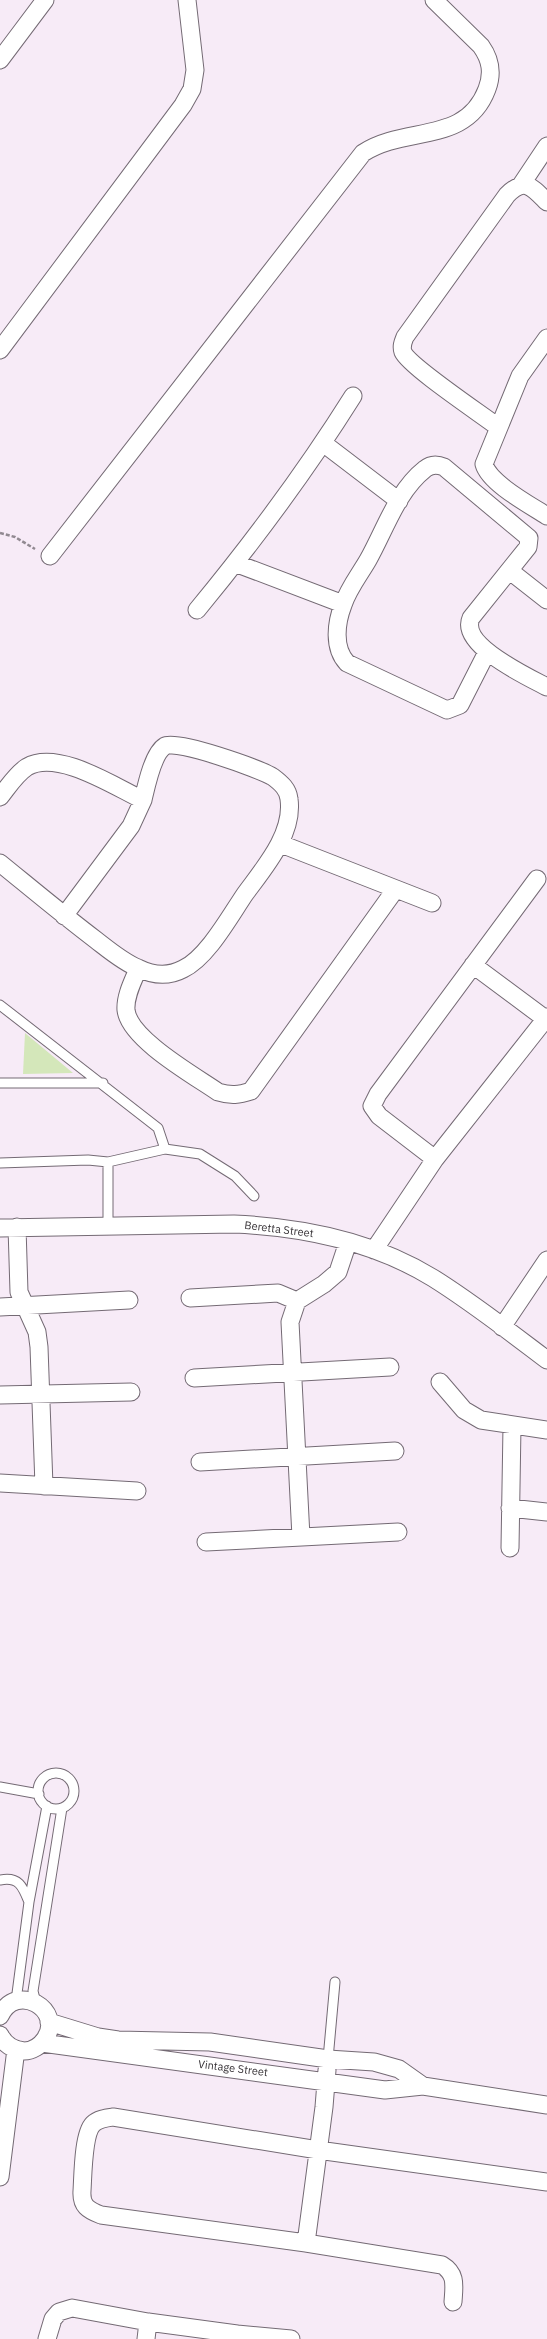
<svg xmlns="http://www.w3.org/2000/svg" width="547" height="2339" font-family="'IBM Plex Sans',sans-serif">
<style>
.green{fill:#d4e7ba}
.lines{fill:none;stroke-linecap:round;stroke-linejoin:round}
.service-casing{stroke:#746a74;stroke-width:11}
.minor-casing{stroke:#746a74;stroke-width:19}
.path{stroke:#918991;stroke-width:2.5;stroke-dasharray:4 2;stroke-linecap:butt}
.service{stroke:#fff;stroke-width:9}
.minor{stroke:#fff;stroke-width:17}
.labels{text-anchor:middle;dominant-baseline:central;stroke-width:3;stroke-linejoin:round;paint-order:stroke}
.street-label{font-size:11px;fill:#363236;stroke:#fff}
</style>
<rect width="100%" height="100%" fill="#f7ebf7"/>
<path class="green" d="M25,1033L73,1073L23,1074Z"/>
<g class="lines">
<defs>
<path id="service" d="M0,1005L158,1128L165,1149
M0,1083H103
M108,1162V1226
M0,1163L88,1160L108,1162L165,1149L200,1154L235,1176L254,1196
M38 1791a18 18 0 1 1 36 0a18 18 0 1 1-36 0Z
M0,1787L39,1794
M0,1880C19,1876 23,1887 29,1902
M16,2001L29,1902L47,1806
M36,2003L33,1991L62,1808
M328,2059L335,1982"/>
<path id="minor" d="M0,60L45,0
M521,185L547,146
M547,338L520,376L484,464C489,483 530,505 547,516
M0,350L183,105L192,89L195,70L187,0
M498,427C481,414 409,366 403,352C401,346 403,342 405,337L507,195C525,177 532,187 547,202
M323,443L399,501
M50,556L363,153C406,125 466,145 487,89C493,73 491,60 481,46L434,0
M235,563L343,604
M510,571L547,600
M197,610C253,542 306,471 353,396
M487,652L460,705L447,710L347,663C333,648 336,623 343,605C348,589 360,574 368,560C385,530 397,491 425,469C431,464 437,464 444,467L529,538L528,547L471,618C459,645 528,677 547,687
M0,797C8,787 16,774 27,767C58,749 115,787 143,800C146,787 153,753 165,746C176,739 260,769 273,777C281,783 288,789 289,799C294,834 264,868 245,894C230,916 207,958 183,969C168,977 152,975 138,968C123,962 109,950 96,940C63,915 32,889 0,863
M281,844L432,903
M64,916L131,826L143,800
M473,965L547,1020
M138,969C133,981 125,996 126,1010C129,1039 195,1076 218,1092C231,1096 239,1095 251,1091L395,890
M435,1159L379,1116L372,1106L378,1094L537,879
M17,1227L19,1292L37,1332L39,1347L44,1486
M0,1228L234,1224C303,1227 373,1241 433,1278C473,1303 510,1332 547,1360
M374,1250L435,1159L547,1017
M190,1298L278,1293L297,1301
M0,1307L129,1300
M502,1327L547,1260
M194,1378L390,1367
M440,1382L464,1410L481,1420L547,1430
M0,1395L131,1392
M200,1462L395,1451
M0,1483L137,1491
M510,1508L547,1512
M301,1537L290,1322L297,1301L324,1284L338,1272L348,1242
M206,1542L398,1532
M510,1548L512,1426
M0,2016C16,1981 65,2010 45,2039C40,2046 32,2051 24,2051C13,2050 5,2045 0,2035
M49,2022L98,2037L118,2040L210,2042L328,2059L374,2062L399,2069L423,2086
M42,2043L385,2090L423,2086L547,2105
M0,2177L16,2049
M306,2243L324,2107L327,2070
M453,2302C454,2286 457,2274 442,2265L306,2243L101,2215C88,2210 81,2206 82,2191C83,2176 83,2134 93,2124C98,2119 106,2118 113,2117L318,2150L547,2182
M237,2334L291,2339
M47,2339L53,2319L59,2312L72,2308L148,2322L237,2334V2339
M146,2339L148,2322"/>
</defs>
<use href="#service" class="service-casing"/>
<use href="#minor" class="minor-casing"/>
<path class="path" d="M0,533L15,537L35,549"/>
<use href="#service" class="service"/>
<use href="#minor" class="minor"/>
</g>
<g class="labels">
<g class="street-label">
<text transform="translate(279 1229) rotate(7)">Beretta Street</text>
<text transform="translate(233 2068) rotate(7)">Vintage Street</text>
</g>
</g>
</svg>
